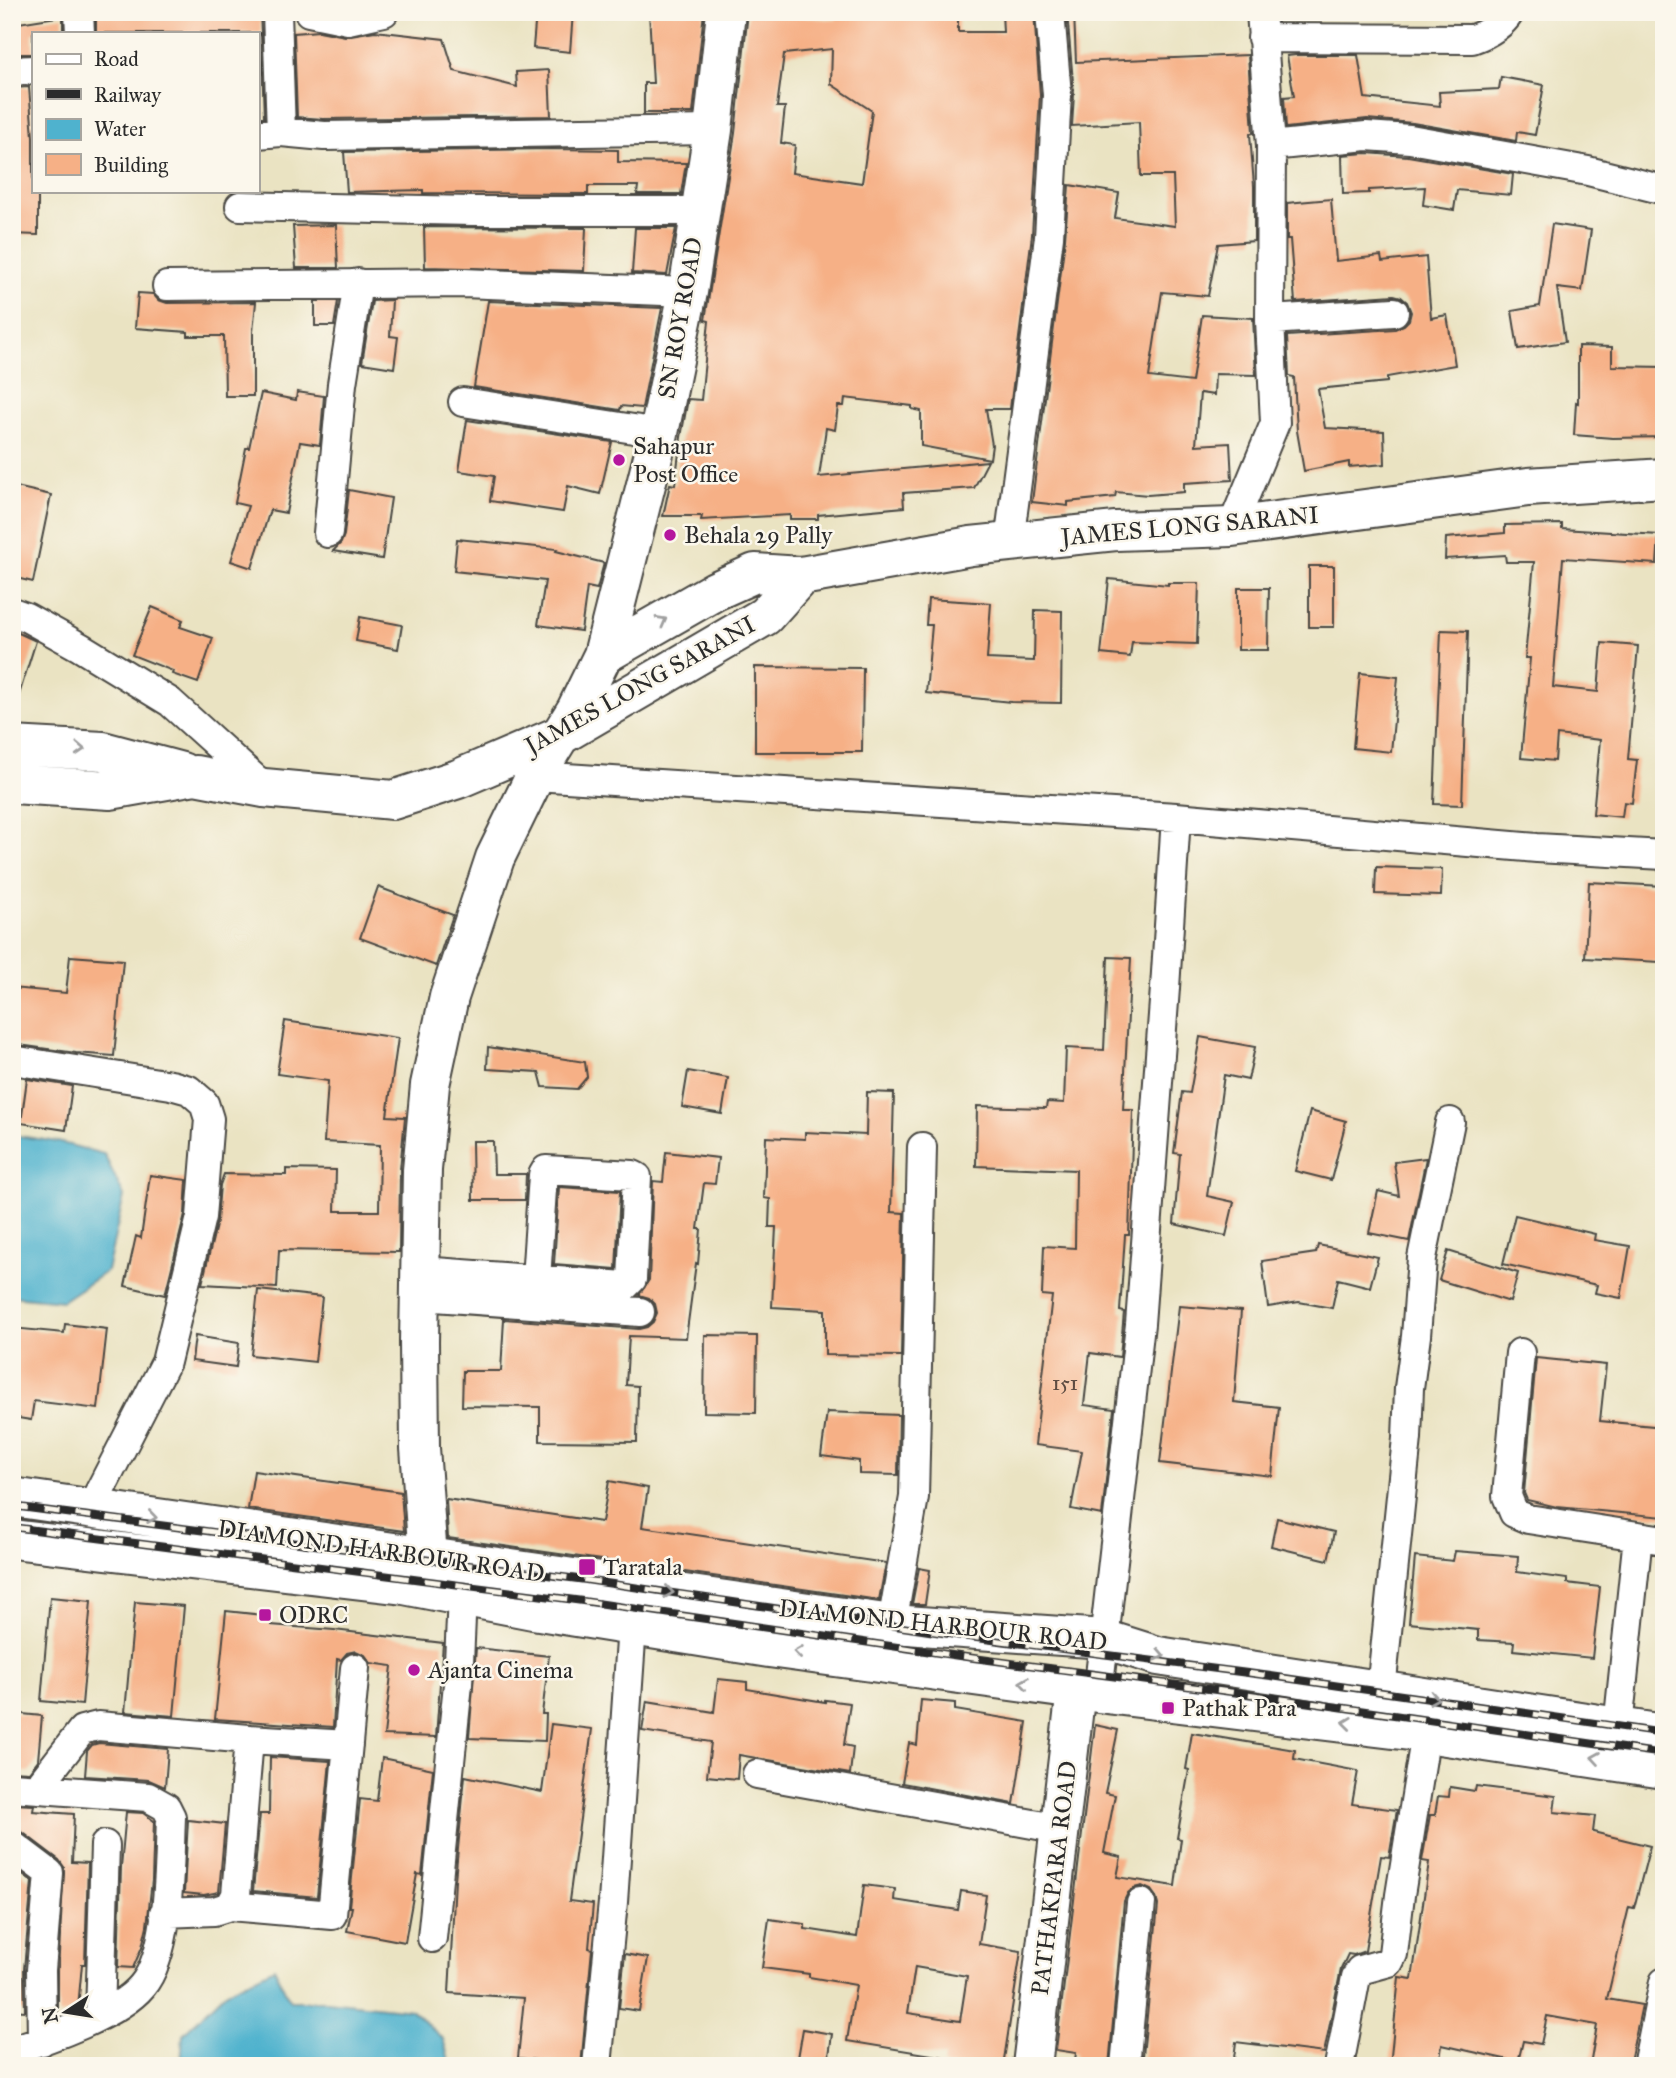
<svg xmlns="http://www.w3.org/2000/svg" width="1676" height="2078" font-family="'IM FELL Great Primer',serif">
<style>
.water{fill:#4fb2ce;stroke:#3d6e7c;stroke-width:2}
.building{fill:#f6b086;fill-rule:evenodd}
.lines{fill:none;stroke-linecap:round;stroke-linejoin:round}
.street-casing{stroke:#484742;stroke-width:32}
.secondary-casing{stroke:#484742;stroke-width:42}
.highway-casing{stroke:#484742;stroke-width:42}
.street{stroke:#fff;stroke-width:28}
.secondary{stroke:#fff;stroke-width:38}
.highway{stroke:#fff;stroke-width:38}
.rail-casing{stroke:#2b2b2b;stroke-width:8}
.rail{stroke:#fbf7ec;stroke-width:5;stroke-dasharray:16;stroke-linecap:butt}
.oneway{stroke:#a0a0a0}
.poi-dot{fill:#b5179e;stroke:#fbf7ec;stroke-width:2.5}
.labels{text-anchor:middle;dominant-baseline:central;stroke-width:5;stroke-linejoin:round;paint-order:stroke}
.number-label{font-size:21px;fill:#5e4c42}
.street-label{font-size:24px;fill:#2b2b2b;stroke:#fbf7ec}
.poi-label{font-size:24px;fill:#2b2b2b;stroke:#fbf7ec;text-anchor:start}
</style>
<rect width="100%" height="100%" fill="#fbf7ec"/>
<filter id="ink" filterUnits="userSpaceOnUse"><feTurbulence type="fractalNoise" baseFrequency=".0143" numOctaves="2"/><feDisplacementMap in="SourceGraphic" scale="14" xChannelSelector="R" yChannelSelector="G"/><feConvolveMatrix kernelMatrix="1 2 1 2 8 2 1 2 1" color-interpolation-filters="sRGB"/></filter>
<filter id="wash" filterUnits="userSpaceOnUse"><feTurbulence type="fractalNoise" baseFrequency=".00686" numOctaves="4" result="noise"/><feDisplacementMap in="SourceGraphic" scale="28" xChannelSelector="R" yChannelSelector="G"/><feGaussianBlur stdDeviation="1.57" result="paint"/><feColorMatrix in="noise" values="0 0 0 0 0 0 0 0 0 0 0 0 0 0 0 0 0 1.4 0 .05"/><feComposite in="paint" operator="in"/></filter>
<g filter="url(#wash)">
<rect width="100%" height="100%" fill="#eae3c2"/>
<path class="water" d="M12,1135L58,1142L104,1154L124,1196L107,1271L62,1301L12,1296Z
M274,1968L290,2001H327L412,2010L443,2039L451,2066H181L183,2034L227,1991Z"/>
<g id="blocks">
<path class="building" d="M96,12H260L261,33H96Z
M536,12H573L570,52L533,48Z
M649,12H704L693,113H644V83H653Z
M748,12H777V15L836,20L838,12H958V32H1003L1002,12H1034L1040,95L1032,235L1010,409H986L992,445L990,459L921,446V411L912,409V406L845,398L844,406H838L835,430L826,428L819,477L988,461L974,488L903,493L904,507L818,515V519H790V515L701,520L702,516H663L670,484L675,485L681,437L688,399L701,400L709,321L705,320L735,133ZM832,49L831,84L872,111L862,183L792,173L795,145L781,143L785,107H777L784,54Z
M1067,12H1074L1076,62L1248,55L1253,133L1250,134L1254,186V241L1218,244L1208,296L1162,292L1149,377L1192,382L1202,315L1253,318L1256,375L1215,374L1214,395L1200,393L1196,445L1230,443L1232,480L1184,483V492L1148,495L1116,492L1115,497L1068,502V506L1032,502L1065,239L1069,185L1119,193L1115,218L1175,226L1173,176H1141L1139,122L1072,126L1074,94Z
M63,16V33H33V54H12V24Z
M319,31L345,36L375,31L444,39L454,71L517,87L516,72L549,70L551,116L323,119L297,117L294,33Z
M257,35H261L264,117H257Z
M1296,55H1358L1365,98L1440,106L1439,92L1499,89L1501,77L1544,85L1535,135L1517,132L1516,141L1413,123L1367,119L1286,128L1284,97L1294,96L1287,56Z
M29,87L33,137V191H38V235L12,234V88Z
M552,149L618,150V162L686,163L681,194H637L638,186H588V194L423,193V190L347,192L344,152Z
M1366,153L1408,156L1513,174L1511,195L1457,190L1454,210L1423,205L1425,187L1369,190V193L1343,194L1342,155Z
M1331,199L1336,261L1381,256L1382,262L1426,257L1431,318L1447,315L1455,365L1387,377V382L1318,389L1325,428L1384,431L1385,464L1349,467V462L1304,471L1297,431L1294,377L1289,376L1287,336L1395,329L1404,325L1409,320L1411,312L1407,302L1401,297L1394,295L1295,302L1290,239H1287V203Z
M1552,224L1591,230L1582,291L1557,288L1565,342L1518,349L1512,311L1540,306Z
M336,225L338,268H296L293,226Z
M424,227L586,228L584,271L425,267Z
M635,228H676L667,275L632,273Z
M138,293L153,294L158,300L167,303L256,302L253,332V396H225L224,336H188V332L135,328Z
M392,300L390,336L398,337L394,368L362,363L372,301Z
M315,301H338L334,326H315Z
M488,301L662,308L642,408L621,406L620,410L474,387Z
M1578,346L1612,347V366L1664,367V437L1613,438L1574,435L1576,402L1578,403Z
M297,392L324,396L320,445L300,442L286,513L270,510L252,568L231,561L248,506L235,503L246,448H249L261,393L296,400Z
M467,420L612,442L600,494L568,486L563,512L490,501L494,476L459,471Z
M12,486L51,495L33,582L12,577Z
M349,490L391,498L382,559L333,551L341,543L344,535Z
M1562,524V529L1659,535L1657,564L1563,558L1553,687L1598,692L1602,643L1638,646L1628,759L1637,760L1632,803L1624,802L1622,817L1593,814L1600,740L1557,735L1555,761L1521,758L1530,658H1525L1534,562H1506L1505,555L1445,559L1446,538L1505,533V525Z
M457,539L557,549L556,551L604,563L597,589L587,587L581,631L538,625L545,581L454,571Z
M1309,566H1334V627H1309Z
M1109,579L1168,585V583H1199L1197,644L1132,642L1130,657L1101,654Z
M1238,588H1269L1268,650H1238Z
M928,599L991,603L987,659L1034,661L1035,610L1062,611L1061,703L1011,702L926,693L932,625H926Z
M152,607L183,620L180,627L213,638L198,683L172,674L173,671L132,655Z
M360,617L402,625L398,649L356,641Z
M12,630L36,641L17,701L12,700Z
M1441,630L1468,631L1462,805L1434,804Z
M755,667L863,668L862,752H755Z
M1360,673L1398,677L1391,752L1353,748Z
M1376,867L1442,869L1441,896L1375,894Z
M1589,882L1663,886L1660,962L1585,958Z
M378,887L453,915L436,966L360,938Z
M70,956L123,960L114,1056L76,1053L12,1044V988L66,993Z
M1108,957L1131,958L1123,1110H1133L1129,1235H1125L1120,1311L1124,1312L1120,1357L1090,1353L1084,1405L1114,1409L1102,1515L1071,1509L1082,1451L1035,1445L1052,1296L1042,1295L1044,1246L1075,1248L1076,1170L976,1166L977,1106L1046,1108L1047,1102L1064,1103L1066,1048L1104,1050Z
M285,1021L398,1038L387,1116L405,1117L400,1170L399,1252L279,1250L277,1288L202,1284L217,1221L220,1185L224,1174L286,1175V1169L336,1170L335,1211H379L380,1145L324,1142L328,1081L277,1074Z
M1200,1037L1255,1047L1248,1080L1224,1075L1207,1196L1234,1202L1226,1236L1174,1224L1180,1154L1174,1153L1182,1092L1190,1093Z
M488,1047L585,1062L587,1077L577,1089L543,1087L539,1072L487,1069Z
M688,1071L728,1078L722,1114L682,1107Z
M27,1079L72,1086L66,1130L21,1123Z
M867,1092L894,1093L891,1212L904,1213L901,1356L825,1355V1310L772,1307L776,1227H769L770,1199L764,1198L766,1137L805,1139V1132L866,1135Z
M1310,1111L1346,1121L1331,1180L1295,1171Z
M472,1141H493L494,1174H526L525,1200H473Z
M666,1152L718,1158L715,1184L704,1183L698,1229H701L698,1264L696,1263L686,1338L629,1336L626,1385L638,1386L637,1442L540,1441V1407L462,1406L463,1371H501L504,1319L639,1329L647,1327L653,1322L657,1313L655,1304L649,1298L639,1295L649,1280L653,1181L663,1182Z
M1426,1158L1409,1241L1369,1233L1378,1191L1399,1196L1394,1162Z
M150,1175L187,1180L185,1214L165,1295L125,1286L136,1236L141,1238Z
M559,1187L620,1191L616,1269L554,1264Z
M1515,1215L1595,1234L1594,1240L1630,1246L1621,1298L1595,1293L1597,1285L1503,1264Z
M1318,1245L1378,1257L1370,1287L1338,1279L1332,1308L1299,1302L1268,1307L1262,1261L1316,1253Z
M1448,1251L1518,1273L1510,1302L1439,1280Z
M258,1290L322,1297L315,1362L251,1355Z
M1179,1306L1241,1311L1234,1402L1279,1407L1272,1476L1160,1463Z
M65,1324L107,1329L98,1409L34,1401L31,1420L12,1417V1328L64,1333Z
M705,1335L757,1336L756,1413L704,1412Z
M195,1336L239,1343L236,1367L192,1361Z
M1536,1358L1606,1365L1600,1421L1664,1427V1517L1557,1507L1527,1500L1524,1493Z
M827,1412L899,1415L898,1475L859,1474V1461L821,1456Z
M254,1471L401,1492L404,1531L248,1509Z
M609,1481L648,1488L642,1527L886,1563L879,1600L448,1538L446,1499L602,1522Z
M1277,1518L1334,1532L1328,1560L1271,1546Z
M1455,1551L1518,1556L1517,1572L1567,1579V1583L1600,1587L1592,1658L1513,1650L1514,1642L1478,1640V1630L1409,1623L1415,1557L1453,1561Z
M919,1568L930,1570L925,1604H912Z
M50,1597L91,1601L82,1705L41,1701Z
M135,1602L184,1606L174,1716L125,1712Z
M226,1611L272,1616L271,1625L334,1630L443,1643L436,1737L384,1735L392,1666L371,1663L365,1655L356,1651L347,1653L341,1660L337,1659L333,1727L215,1719Z
M476,1648L549,1656L542,1714H546L545,1741L469,1738Z
M718,1679L747,1682V1689L825,1702V1700L850,1703L844,1745L853,1747L850,1774L739,1755L737,1779L707,1776L711,1742L642,1731L647,1701L714,1712Z
M921,1700L955,1703V1710L1027,1722L1014,1804L902,1783L909,1743L917,1745Z
M12,1713L42,1716L38,1760L29,1772L12,1771Z
M551,1724L592,1729L569,1901L593,1904L589,1948L592,1949L581,2066H553V2062L518,2058L524,1998L449,1993L455,1880L465,1776L542,1792Z
M1095,1725L1118,1730L1105,1793L1115,1795L1104,1853L1121,1857L1117,1877L1175,1886L1181,1839L1177,1838L1189,1770L1186,1769L1192,1733L1295,1750L1294,1759L1358,1771L1352,1804L1397,1810L1389,1857L1381,1856L1365,1951L1354,1955L1348,1954L1341,1969L1324,2053L1236,2042L1233,2066H1142L1158,1905L1156,1897L1151,1890L1142,1886L1134,1888L1128,1893L1124,1901L1109,2066L1075,2060L1076,2053L1056,2050Z
M99,1743L168,1749L165,1787L149,1780L85,1776L87,1751L92,1745Z
M270,1757L330,1761L317,1897L253,1891L260,1814H269Z
M382,1758L433,1769L422,1875L417,1874L405,1942L347,1931L352,1907H349L360,1799L377,1801Z
M1476,1786L1556,1796L1554,1812L1595,1816L1593,1832L1650,1846L1634,1908L1629,1907L1607,1999L1642,2005L1629,2066H1590L1597,2025L1547,2016L1541,2044L1523,2041L1518,2062L1442,2045L1439,2066H1390L1399,1977L1412,1979L1429,1862L1422,1861L1430,1815H1435L1438,1796L1449,1797L1450,1787L1475,1791Z
M12,1804L34,1805L33,1811L74,1814L72,1862L88,1863L85,1964H82L78,2008L62,2015L58,2014V1971L64,1867L59,1860L22,1832L12,1829Z
M126,1812L143,1813L154,1821L152,1880L147,1926L142,1947L133,1968L118,1967L121,1867Z
M188,1820L225,1824L219,1892L204,1895L184,1893Z
M12,1866L32,1881L24,1969L25,2011L12,2010Z
M864,1885L895,1889L894,1900L958,1910L961,1891L986,1895L979,1944L1021,1951L1003,2066H943L944,2057L847,2041L856,1985L809,1977V1974L762,1968L769,1919L805,1924V1929L857,1937ZM915,1967L967,1976L960,2021L908,2013Z
M625,1954L648,1958L639,2011L619,2008Z
M803,2029L832,2034L828,2063L798,2058Z"/>
</g>
</g>
<g filter="url(#ink)">
<use href="#blocks" fill-opacity="0" stroke="#484742" stroke-width="2"/>
<g class="lines">
<defs>
<path id="street" d="M79,12L80,33
M277,12L281,132
M309,12L348,20L384,12
M1262,38L1472,39C1487,34 1502,25 1510,12
M12,71L33,70
M257,134L281,132L324,136L713,130
M1271,146L1366,136L1410,139L1588,171L1664,190
M240,206L472,211H700
M167,286L463,283L688,292
M1270,320L1394,312
M463,402L659,433
M1232,527L1275,423L1270,320L1271,146L1261,12
M328,533L342,384L358,283
M1009,542L1049,237L1057,95L1050,12
M12,612L26,617L80,647L170,702L264,787
M535,776L1176,817L1537,848L1664,855
M12,1060L171,1085L189,1090L204,1103L209,1119L201,1217L166,1362L91,1508
M421,1271C489,1276 557,1281 625,1286L632,1279L637,1177L633,1175L546,1170L543,1175L536,1279
M421,1296L640,1312
M1520,1353L1507,1496L1514,1513L1528,1519L1664,1540
M892,1624L914,1497L922,1147
M1381,1690L1407,1438L1409,1388L1416,1336L1422,1258L1450,1122
M1098,1693L1140,1324L1165,988L1176,817
M1618,1727L1638,1536
M249,1739L348,1745
M757,1774L1060,1829
M12,1787L148,1797L166,1807L171,1817C169,1861 171,1952 142,1986C119,2014 48,2039 12,2050
M38,1787L82,1730L98,1726L249,1739L236,1895L230,1906L214,1911L164,1913
M12,1845L49,1873L41,1970L42,2041
M230,1906L332,1915L355,1668
M432,1938L458,1684L462,1596
M100,2015L105,1845
M597,2066L613,1902L632,1626
M1125,2066L1141,1903
M1339,2066L1356,1977L1360,1970L1389,1962L1393,1954L1400,1895L1426,1733
M1647,2066L1664,1982"/>
<path id="secondary" d="M603,655L715,591L755,573L801,576L971,546L1116,531L1232,527L1528,487L1664,478
M12,746L103,751L182,772
M12,784L110,790L195,775L264,788L393,800L458,779L561,735L765,616L801,576
M428,1558L420,1448L419,1342L422,1170L430,1085L449,997L495,858L535,776L576,710L603,655L659,433L688,292L713,130L726,12
M1032,2066L1076,1690"/>
<path id="highway" d="M12,1497L892,1624L1104,1639L1158,1656L1664,1734
M12,1539L404,1585L533,1610L769,1648L1098,1693L1426,1733L1664,1769"/>
</defs>
<use href="#street" class="street-casing"/>
<use href="#secondary" class="secondary-casing"/>
<use href="#highway" class="highway-casing"/>
<use href="#street" class="street"/>
<use href="#secondary" class="secondary"/>
<use href="#highway" class="highway"/>
<defs>
<path id="rail" d="M12,1506L586,1580L969,1637L1271,1676L1664,1733
M12,1527L583,1601L966,1657L1269,1697L1664,1754"/>
</defs>
<use href="#rail" class="rail-casing"/>
<use href="#rail" class="rail"/>
</g>
<defs><path id="oneway-chevron" d="M-2-3.5L2.5 0L-2 3.5" fill="none" stroke-width="1.6" stroke-linecap="round" stroke-linejoin="round" transform="scale(1.75)"/></defs>
<g class="oneway">
<use href="#oneway-chevron" transform="translate(662 621) rotate(-29)"/>
<use href="#oneway-chevron" transform="translate(80 749) rotate(3)"/>
<use href="#oneway-chevron" transform="translate(152 1517) rotate(8)"/>
<use href="#oneway-chevron" transform="translate(669 1592) rotate(8)"/>
<use href="#oneway-chevron" transform="translate(798 1652) rotate(-172)"/>
<use href="#oneway-chevron" transform="translate(1160 1655) rotate(12)"/>
<use href="#oneway-chevron" transform="translate(1024 1683) rotate(-172)"/>
<use href="#oneway-chevron" transform="translate(1434 1698) rotate(9)"/>
<use href="#oneway-chevron" transform="translate(1347 1723) rotate(-173)"/>
<use href="#oneway-chevron" transform="translate(1596 1758) rotate(-171)"/>
</g>
</g>
<g class="poi-dot">
<circle cx="619" cy="460" r="7"/>
<circle cx="670" cy="535" r="7"/>
<rect x="578" y="1558" width="18" height="18" rx="3.5"/>
<rect x="258" y="1608" width="14" height="14" rx="3.5"/>
<circle cx="414" cy="1670" r="7"/>
<rect x="1161" y="1701" width="14" height="14" rx="3.5"/>
</g>
<g class="labels">
<g class="number-label">
<text x="1065" y="1383">151</text>
</g>
<g class="street-label">
<text transform="translate(680 318) rotate(-80)">SN ROY ROAD</text>
<text transform="translate(1190 526) rotate(-5)">JAMES LONG SARANI</text>
<text transform="translate(640 685) rotate(-29)">JAMES LONG SARANI</text>
<text transform="translate(381 1551) rotate(8)">DIAMOND HARBOUR ROAD</text>
<text transform="translate(943 1625) rotate(6)">DIAMOND HARBOUR ROAD</text>
<text transform="translate(1054 1878) rotate(-83)">PATHAKPARA ROAD</text>
</g>
<g class="poi-label">
<text x="633" y="446">Sahapur<tspan x="633" dy="28">Post Office</tspan></text>
<text x="684" y="535">Behala 29 Pally</text>
<text x="603" y="1567">Taratala</text>
<text x="279" y="1615">ODRC</text>
<text x="428" y="1670">Ajanta Cinema</text>
<text x="1182" y="1708">Pathak Para</text>
</g>
</g>
<rect width="1676" height="2078" fill="none" stroke="#fbf7ec" stroke-width="42"/>
<rect x="32" y="32" width="228" height="161" fill="#fbf7ec" stroke="#a8a59f" stroke-width="2"/>
<rect x="46" y="54" width="35" height="10" fill="#ffffff" stroke="#a8a59f" stroke-width="2"/>
<text x="94" y="66" font-size="21" fill="#2b2b2b">Road</text>
<rect x="46" y="89" width="35" height="10" fill="#2b2b2b" stroke="#a8a59f" stroke-width="2"/>
<text x="94" y="102" font-size="21" fill="#2b2b2b">Railway</text>
<rect x="46" y="119" width="35" height="21" fill="#4fb2ce" stroke="#a8a59f" stroke-width="2"/>
<text x="94" y="136" font-size="21" fill="#2b2b2b">Water</text>
<rect x="46" y="154" width="35" height="21" fill="#f6b086" stroke="#a8a59f" stroke-width="2"/>
<text x="94" y="172" font-size="21" fill="#2b2b2b">Building</text>
<g transform="translate(66 2012) rotate(258)" stroke="#fbf7ec" stroke-width="5" paint-order="stroke">
<path d="M0-5L12 26L0 18L-12 26Z" fill="#2b2b2b"/>
<text y="-10" font-size="19" font-weight="bold" text-anchor="middle" fill="#2b2b2b">N</text>
</g>
</svg>
